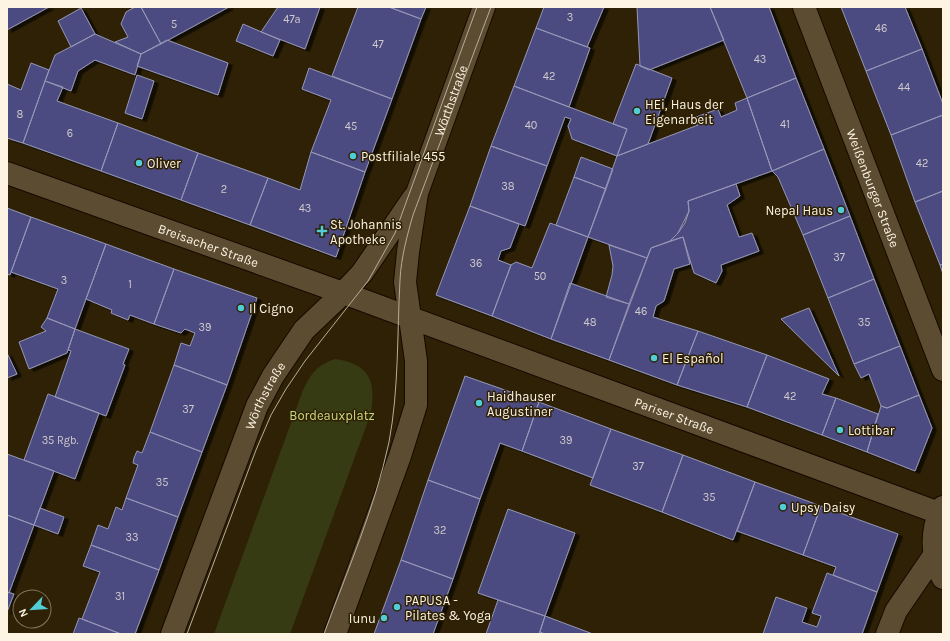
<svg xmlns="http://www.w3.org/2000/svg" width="950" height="641" font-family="Karla,sans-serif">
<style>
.park{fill:#363b14}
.building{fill:#4c4b81;stroke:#9597b6;filter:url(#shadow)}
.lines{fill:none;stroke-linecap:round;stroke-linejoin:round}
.minor-casing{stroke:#160900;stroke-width:24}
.minor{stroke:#5c4d32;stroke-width:22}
.tram{stroke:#b7ad99;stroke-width:1}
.poi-dot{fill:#52ccd5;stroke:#2e2105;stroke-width:1.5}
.labels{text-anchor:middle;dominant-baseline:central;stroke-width:3;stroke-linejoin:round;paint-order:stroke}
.number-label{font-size:11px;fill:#d1cacb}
.street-label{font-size:13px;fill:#fdf4e4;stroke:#2e2105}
.poi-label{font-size:13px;fill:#fdf4e4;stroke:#2e2105;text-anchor:start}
.park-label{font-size:13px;fill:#cbd97c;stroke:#2e2105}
</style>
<defs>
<filter id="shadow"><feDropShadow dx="4.5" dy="2.5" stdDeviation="0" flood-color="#0009"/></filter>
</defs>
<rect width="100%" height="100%" fill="#2e2105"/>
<path class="park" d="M335,359C369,364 376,380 371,413L290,634H214L303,390C312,372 316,366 335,359Z"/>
<path class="building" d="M7,7H49L7,30Z
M135,7H141L161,44L141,54L115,42L128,37L121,24L126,12Z
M141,7H229L161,44Z
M278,7H320L305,49L261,32Z
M358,7H389L421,19L392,99L332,76Z
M389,7H426L421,19Z
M544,7H604L587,47L536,28Z
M637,7H710L724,40L649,70L640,66Z
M710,7H769L796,78L747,98Z
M841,7H905L922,49L866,71Z
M81,8L95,34L71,47L58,21Z
M243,24L280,40L273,56L236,41Z
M536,28L590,48L569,107L514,86Z
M95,34L141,54L135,75L95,60L78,71L71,91L45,81L55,55Z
M167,40L228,63L218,95L137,66L141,54Z
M922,49L943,104V115L891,135L866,71Z
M31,63L49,70L23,143L7,138V84L21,90Z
M636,64L672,78L648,144L617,156L627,129L613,124Z
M309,68L392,99L365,172L311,152L331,100L302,89Z
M137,75L154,81L142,119L125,113Z
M796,78L824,149L772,171L747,98Z
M45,81L63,87L57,101L118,123L101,171L23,143Z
M514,86L627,129L617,156L572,139L568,126L571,119L565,117L547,166L491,146Z
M747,98L772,171L688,201L689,211L678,233L670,241L651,248L647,258L588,237L617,156L698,125L696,117L718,109L721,117L737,110L735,103Z
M943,115V191L915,202L891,135Z
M118,123L198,153L181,200L101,171Z
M491,146L547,166L525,226L470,206Z
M824,149L850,216L803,235L778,177L772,171Z
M311,152L365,172L336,257L250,225L268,178L300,190Z
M198,153L268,178L250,225L181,200Z
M581,157L613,169L606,189L574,177Z
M574,177L606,189L588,237L556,225Z
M736,184L740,196L727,205L739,237L752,233L759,251L721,265L722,271L716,283L694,273L683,237L670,241L678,233L685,223L689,211L688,201Z
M943,191V264L940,265L915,202Z
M470,206L519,224L510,248L501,251L498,260L511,265L492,316L436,295Z
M7,208L31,217L10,275L7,274Z
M850,216L874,279L828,298L803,235Z
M31,217L106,244L75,329L47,318L58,289L11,272Z
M550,223L588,237L551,339L492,316L511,265L516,262L532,268Z
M683,237L690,264L674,269L664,301L656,306L653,317L698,331L677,385L609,360L651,248Z
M106,244L174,269L154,324L130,315L128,320L111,313L112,310L86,299Z
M609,245L647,258L629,304L606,297L612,275L613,266Z
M943,264V274L940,265Z
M174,269L257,298L227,385L174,365L181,343L190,346L195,333L185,329L181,333L154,324Z
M874,279L900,346L854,364L828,298Z
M570,283L629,304L609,360L551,339Z
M809,308L839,376L781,319Z
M47,318L75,329L67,353L29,369L19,342L46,331L41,327Z
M75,329L129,349L123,364L125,365L106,416L55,397L71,351L68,350Z
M698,331L767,355L747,407L677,385Z
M900,346L919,395L887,408L881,406L869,374L861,378L854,364Z
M7,353L17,374L7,378Z
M767,355L829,379L822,394L836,398L822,435L747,407Z
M174,365L227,385L202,452L150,432Z
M465,376L539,402L522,451L500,443L480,499L428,480Z
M48,394L99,413L75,479L24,460Z
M919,395L932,428L915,471L867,452L881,406L887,408Z
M836,398L878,414L867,452L822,435Z
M539,402L611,429L593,478L522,451Z
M611,429L683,455L662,512L590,485Z
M150,432L202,452L178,517L126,498L138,465L133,463L134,458L137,451L142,453Z
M7,454L54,471L34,525L7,515Z
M683,455L755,482L733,540L662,512Z
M428,480L480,499L453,579L401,560Z
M755,482L821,506L803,555L737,531Z
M126,498L178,517L159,570L91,545L98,525L108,529L116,507L122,510Z
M821,506L898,534L877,592L833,575L836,567L803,555Z
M40,508L64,517L58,534L34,525Z
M508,509L575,533L545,616L478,593Z
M7,515L34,525L9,593L7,592Z
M91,545L159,570L135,634H121L82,619L100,572L83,566Z
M401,560L453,579L433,634H374Z
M827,573L877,592L862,634H763L776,597L807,608L802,622L817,627L821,616L812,613Z
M7,592L14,594L7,612Z
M498,600L545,616L539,634H486Z
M545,616L593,634H545L540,632Z
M79,618L82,619L121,634H73Z"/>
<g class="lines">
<defs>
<g id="minor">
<path id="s1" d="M804,7L943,370"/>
<path id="s2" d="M7,173L357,298L939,513"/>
<path d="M943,507C931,526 930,558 943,578"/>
<path id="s3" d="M172,634L257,406L273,376L304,330L343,293L362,273L414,197"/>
<path id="s4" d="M335,634L400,456L416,405V361L405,282L408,252L417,193L484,7"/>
<path d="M887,634L896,611L935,554"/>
</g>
</defs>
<use href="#minor" class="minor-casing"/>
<use href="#minor" class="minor"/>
<path class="tram" d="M187,634L256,450L271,415L286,389L305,361L368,281L395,233L477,7
M324,634C347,571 375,508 389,442C399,389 397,334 400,280C401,258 407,236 413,215L491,7"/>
</g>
<g class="poi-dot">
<circle cx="637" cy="111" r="4"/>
<circle cx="353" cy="156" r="4"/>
<circle cx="139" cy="163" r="4"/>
<circle cx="841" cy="210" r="4"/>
<path d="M320 225h4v4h4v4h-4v4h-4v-4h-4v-4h4z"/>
<circle cx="241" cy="308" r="4"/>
<circle cx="654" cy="358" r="4"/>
<circle cx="479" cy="403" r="4"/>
<circle cx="840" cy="430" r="4"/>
<circle cx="783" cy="507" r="4"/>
<circle cx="397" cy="607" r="4"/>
<circle cx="384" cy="618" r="4"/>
</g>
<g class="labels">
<g class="number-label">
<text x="570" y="17">3</text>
<text x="292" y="19">47a</text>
<text x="174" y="24">5</text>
<text x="881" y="28">46</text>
<text x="378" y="44">47</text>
<text x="760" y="59">43</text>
<text x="549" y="76">42</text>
<text x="904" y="87">44</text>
<text x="20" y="114">8</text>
<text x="785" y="124">41</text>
<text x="531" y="125">40</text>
<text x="351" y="126">45</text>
<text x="70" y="133">6</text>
<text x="922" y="163">42</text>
<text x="508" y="186">38</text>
<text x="224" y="189">2</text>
<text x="305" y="208">43</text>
<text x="839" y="257">37</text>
<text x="476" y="263">36</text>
<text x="540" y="276">50</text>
<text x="64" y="280">3</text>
<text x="130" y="284">1</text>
<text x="641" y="311">46</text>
<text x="590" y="322">48</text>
<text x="864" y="322">35</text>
<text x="205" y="327">39</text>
<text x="790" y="396">42</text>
<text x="188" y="409">37</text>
<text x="60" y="440">35 Rgb.</text>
<text x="566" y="440">39</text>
<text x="638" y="466">37</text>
<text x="162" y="482">35</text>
<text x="709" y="497">35</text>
<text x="440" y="530">32</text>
<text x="132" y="537">33</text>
<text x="120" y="596">31</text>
</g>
<g class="street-label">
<text stroke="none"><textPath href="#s4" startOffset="555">Wörthstraße</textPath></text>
<text stroke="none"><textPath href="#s1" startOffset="194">Weißenburger Straße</textPath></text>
<text stroke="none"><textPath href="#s2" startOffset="214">Breisacher Straße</textPath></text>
<text stroke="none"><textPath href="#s3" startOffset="256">Wörthstraße</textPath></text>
<text stroke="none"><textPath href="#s2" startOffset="710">Pariser Straße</textPath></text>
</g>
<g class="poi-label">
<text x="645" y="104">HEi, Haus der<tspan x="645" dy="15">Eigenarbeit</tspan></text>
<text x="361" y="156">Postfiliale 455</text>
<text x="147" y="163">Oliver</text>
<text x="833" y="210" text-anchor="end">Nepal Haus</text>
<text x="330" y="224">St. Johannis<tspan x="330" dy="15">Apotheke</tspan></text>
<text x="249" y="308">Il Cigno</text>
<text x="662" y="358">El Español</text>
<text x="487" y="396">Haidhauser<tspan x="487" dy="15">Augustiner</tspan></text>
<text x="848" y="430">Lottibar</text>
<text x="791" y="507">Upsy Daisy</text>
<text x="405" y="600">PAPUSA -<tspan x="405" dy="15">Pilates &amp; Yoga</tspan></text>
<text x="376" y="618" text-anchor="end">Iunu</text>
</g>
<g class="park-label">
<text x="332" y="415">Bordeauxplatz</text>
</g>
</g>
<rect width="950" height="641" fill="none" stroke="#fdf4e4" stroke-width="16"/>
<g transform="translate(32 609) rotate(245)"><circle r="19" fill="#2e2105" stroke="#81755e"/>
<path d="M0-3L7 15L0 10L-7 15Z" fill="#52ccd5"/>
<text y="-6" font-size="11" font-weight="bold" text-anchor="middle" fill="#fdf4e4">N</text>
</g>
</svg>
